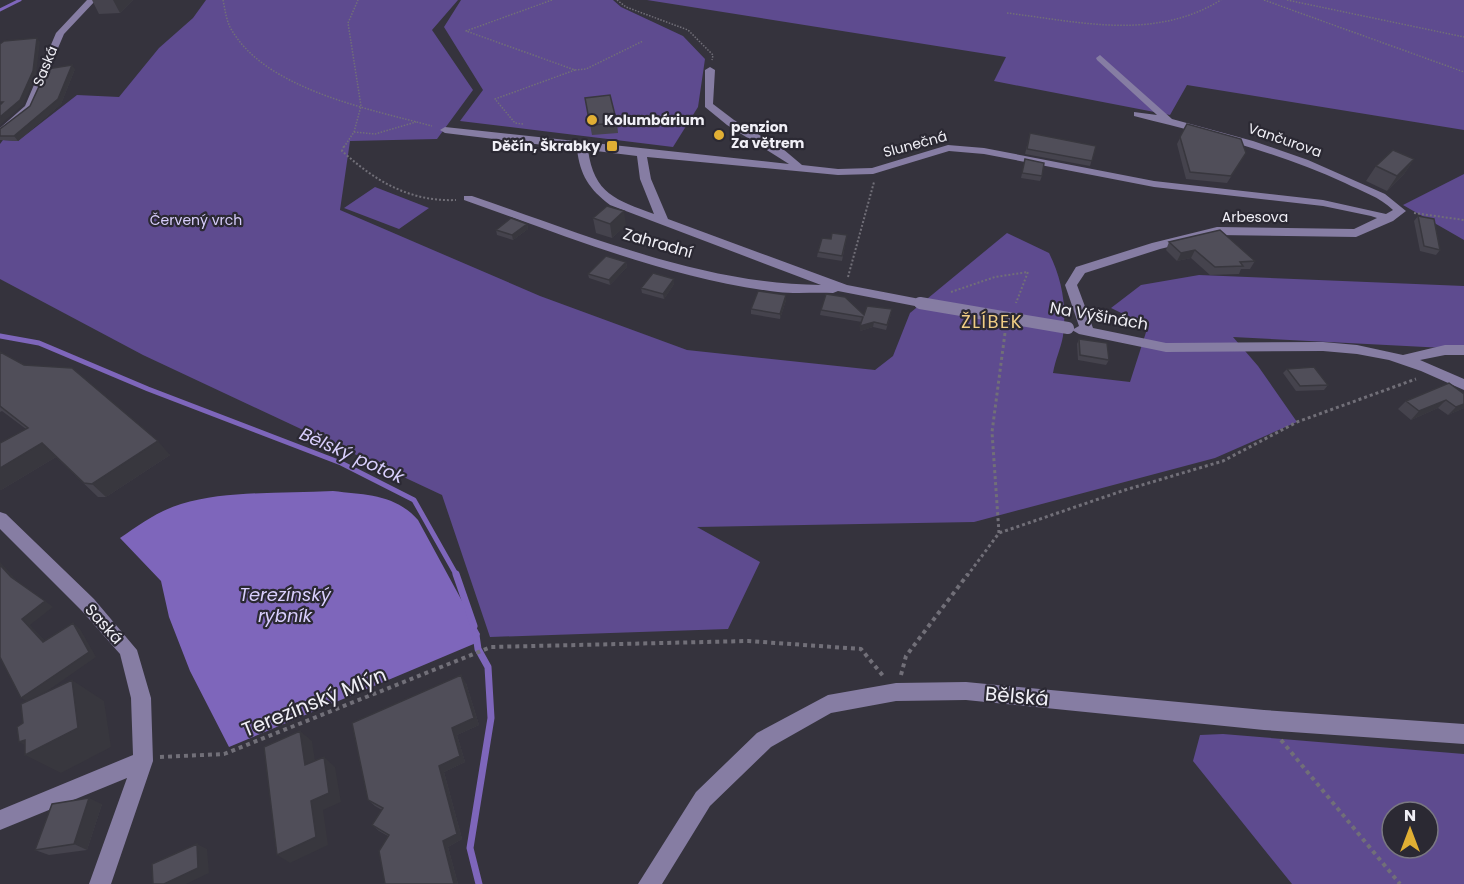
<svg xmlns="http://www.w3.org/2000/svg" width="1464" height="884" font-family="Poppins,sans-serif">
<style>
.green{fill:#5e4b8f;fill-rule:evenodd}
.water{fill:#7e66bb}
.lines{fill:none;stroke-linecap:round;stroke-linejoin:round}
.stream-far2{stroke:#7e66bb;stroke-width:3}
.stream-far1{stroke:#7e66bb;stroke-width:5}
.stream{stroke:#7e66bb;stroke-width:7}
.path-far3{stroke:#716f78;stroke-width:1.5;stroke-dasharray:1.5 1.5;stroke-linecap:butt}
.path-far2{stroke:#716f78;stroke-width:2;stroke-dasharray:2 2;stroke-linecap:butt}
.path-far1{stroke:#716f78;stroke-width:3;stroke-dasharray:3 3;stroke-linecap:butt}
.path{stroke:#716f78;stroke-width:4;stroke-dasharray:4 4;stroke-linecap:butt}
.minor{fill:#867da3;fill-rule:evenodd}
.minor-bridge{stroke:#867da3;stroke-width:12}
.wall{fill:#45434d}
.shaded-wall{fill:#38373e}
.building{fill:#504e59;stroke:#38373e;stroke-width:1.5}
.poi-dot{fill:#e1af34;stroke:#2b2933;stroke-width:2}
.labels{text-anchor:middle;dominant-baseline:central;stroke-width:4.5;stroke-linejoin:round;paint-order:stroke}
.far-street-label{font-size:14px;fill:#f0eff6;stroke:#2b2933}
.far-poi-label{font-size:14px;font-weight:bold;fill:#f0eff6;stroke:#2b2933;text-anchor:start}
.far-park-label{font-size:14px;fill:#d8cefc;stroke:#2b2933}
.street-label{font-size:16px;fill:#f0eff6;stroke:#2b2933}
.neighbourhood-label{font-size:18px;letter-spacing:1.5px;fill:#f0cd84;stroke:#2b2933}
.water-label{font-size:18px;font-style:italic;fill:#d9cffd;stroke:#2b2933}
.near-street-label{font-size:20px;fill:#f0eff6;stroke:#2b2933}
</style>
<rect width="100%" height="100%" fill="#35333d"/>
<path class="green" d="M206,0H458L432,30L473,90L437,139L350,141L340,210L540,296L687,350L875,370L893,356L910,313L1007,233L1049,253C1062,279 1067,307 1063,336C1061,348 1055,360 1053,373L1130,382L1148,326L1111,308L1141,285L1199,275L1464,286V349L1233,337L1258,366L1297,422L1215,458L974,522L697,527L760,562L728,629L490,637L442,495L143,355L0,279V144L3,140L18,141L77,95L119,97L159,48L193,18Z
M461,0H613L621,7L683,36L705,59L698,107L673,147L460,121L483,90L444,27Z
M647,0H1464V130L1187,85L1170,115L994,81L1006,57Z
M1464,174V240L1403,205Z
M375,187L429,208L399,229L344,208Z
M1223,734L1464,754V884H1292L1193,761L1200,735ZM1392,812H1428V848H1392Z"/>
<path class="water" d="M333,491C366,495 395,494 418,520L480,634L476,643L229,747L190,671L169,617L161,581L120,538C139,525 158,511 181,504C228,490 283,494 333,491Z"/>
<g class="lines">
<path class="stream-far2" d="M0,10L20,0"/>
<path class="stream-far1" d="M0,336L39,343L148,389L341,463L414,500L457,576"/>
<path class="stream" d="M456,574L474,626
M476,635L478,649L488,667L491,718L470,848L479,884"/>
<path class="path-far3" d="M223,0C225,9 226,19 230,27C263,89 369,109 432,126
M617,0L626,7L688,30L713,55L712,60
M1264,0L1464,72
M1287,0L1464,37
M1007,13C1081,22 1154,41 1221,0
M575,70L586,69L643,41
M523,124L515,123L495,99L575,70L466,31L552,0
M354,132L375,134L416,122
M344,147L354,132L361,106L348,23L358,0"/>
<path class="path-far2" d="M344,146L342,151C375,181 410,202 456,200
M1414,213L1464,220
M848,277L874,182
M951,292L995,277L1028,272L1016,303
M1005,335V332"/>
<path class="path-far1" d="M999,533L992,432L1005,333
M967,576L999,533L1125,490L1223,461L1297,422L1416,379"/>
<path class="path" d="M901,675L906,656L968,574
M1281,740L1400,884
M160,757L224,754L491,647L748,641L861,649L884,677"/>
<path class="minor" d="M87,0H96L64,34L32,109L0,136V128L25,106L56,33Z
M1100,55L1172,119L1253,141L1308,160L1385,194L1406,211L1393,221L1356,237L1217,235L1160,249L1085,273L1077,285L1093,328L1166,343L1323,342L1357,345L1403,355L1445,345H1464V355H1445L1420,360L1464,379V390L1421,371L1389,360L1357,354L1323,351L1166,352L1079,334L1072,330L1079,326L1065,285L1076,267L1152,243L1217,227L1354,229L1377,218L1371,216L1323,206L1154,187L984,154L949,151L873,174L838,175L647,157L651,179L668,219L847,285L925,300L926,303L920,307L838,291L833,293C815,292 796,294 778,292C670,279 566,236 464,200V196H472C584,234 701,284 821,285L610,205C589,189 580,175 577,149L445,133L440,130L445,127L789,164L727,125L705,107V70L710,67L715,70L713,104L734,120L783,149L802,165L838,169L872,168L948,145L984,148L1154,181L1323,200L1386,214L1393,210C1380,197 1361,191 1345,183C1277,152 1206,134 1134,116V112L1157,115L1097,60L1096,58ZM588,150L637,156L640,179L654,214C616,200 594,194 588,150Z
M0,512L6,514L94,599L137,650L151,698L153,761L111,884H89L127,778L0,830V810L133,755L131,698L120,654L82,611L0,529Z
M966,682L1264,710L1464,724V744L1264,730L966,700L896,701L831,713L771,747L710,806L662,884H638L696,792L757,733L828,695L896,683Z"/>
<path class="minor-bridge" d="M920,303L1068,328"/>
</g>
<path class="wall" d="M92,0H133L120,13L99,14Z
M75,69L61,104L18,141L0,140V129L30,106Z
M585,98L617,123L618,133L592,135Z
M1187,124L1246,153L1227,183L1186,179L1177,144Z
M1030,133L1096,146L1090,166L1025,154Z
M1025,159L1042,176L1040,181L1021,178Z
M1414,159L1404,174L1387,191L1366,181L1376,166Z
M1418,216L1440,250L1436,255L1420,251L1414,221Z
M593,218L626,225L612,238L596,233Z
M527,224L528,229L513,240L497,235L496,230Z
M847,235L842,261L817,257L818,252L831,239Z
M1169,242L1255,261L1250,269H1241L1239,274L1210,275L1191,258L1177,261L1166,250Z
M626,262L627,267L610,285L589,278L588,274Z
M674,284L664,299L642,293L641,288Z
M786,295V300L780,319L751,314V309Z
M821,310L864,315L891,314L886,330L873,327L860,331L862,322L820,315Z
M1079,339L1109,360L1106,365L1078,360L1077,344Z
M0,352L170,455L106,497H98L56,457L1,490L26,429L2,411L0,412Z
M1287,369L1328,385L1324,390L1296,391L1283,373Z
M1449,383L1464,408L1448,415L1438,408L1411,420L1398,409L1406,401Z
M466,683L479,725L457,735L465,762L444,772L462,839L448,847L458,884H385L388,836L379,831L372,825L382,810L375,806L368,800Z
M102,804L87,850L49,855L35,850Z"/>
<path class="shaded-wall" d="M113,0H133L120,13Z
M37,38L40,42L36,75L23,105L0,125V117Z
M72,65L75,69L61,104L18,141L14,136Z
M1414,159L1404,174L1387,191L1397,176Z
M624,211L626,225L612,238L610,224Z
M527,224L528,229L513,240L512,235Z
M1195,250L1191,258L1177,261L1181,253Z
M626,262L627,267L610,285L609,280Z
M674,279V284L664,299L663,294Z
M786,295V300L780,319V314Z
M874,322L873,327L860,331V326Z
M1446,400L1438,408L1411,420L1419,411Z
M1464,404V408L1448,415L1456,407Z
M158,441L170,455L106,497L92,484Z
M42,443L56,457L1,490H0V468Z
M0,562L19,583L11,577L0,565Z
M45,601L53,607L30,625L51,647L43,642L22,619Z
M73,623L80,629L96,657L30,703L21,698Z
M461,675L466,683L479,725L457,735L465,762L444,772L462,839L448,847L458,884H454L443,841L439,766L452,728Z
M72,680L104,701L111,747L61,773L25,755L34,750L19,742Z
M300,731L312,741L317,774L305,765Z
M324,757L335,767L341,802L323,810L328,845L290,863L277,855L311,801Z
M89,798L102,804L87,850L74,844Z
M197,844L207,849L209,873L186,884H164Z"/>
<path class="building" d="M37,38L33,71L20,100L0,117V105L3,102H0V44L4,41Z
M72,65L58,99L14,136H0V129L30,106L47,69Z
M610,95L617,123L590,125L585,98Z
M1187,124L1241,139L1246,153L1231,176L1190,172L1180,137Z
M1030,133L1096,146L1092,161L1027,149Z
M1393,150L1414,159L1397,176L1376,166Z
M1025,159L1044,163L1042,176L1022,173Z
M607,206L624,211L610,224L593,218Z
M1418,216L1434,219L1440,250L1424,246Z
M511,218L527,224L512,235L496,230Z
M1220,230L1255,261L1240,262L1243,266L1215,267L1195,250L1181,253L1169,242Z
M832,233L847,235L842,256L818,252L822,238L831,239Z
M606,256L626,262L609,280L588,274Z
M653,273L674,279L663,294L641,288Z
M758,291L786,295L780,314L751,309Z
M826,294L845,297L864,315L867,306L892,309L887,325L874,322L860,326L863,317L821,310Z
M1079,339L1107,343L1109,360L1080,355Z
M0,352L24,365L72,368L158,441L92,484L84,483L42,443L0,468V443L28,428L0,406Z
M1314,367L1328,385L1300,386L1287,369Z
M1449,383L1464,394V404L1456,407L1446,400L1419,411L1406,401Z
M0,565L11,577L45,601L22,619L43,642L73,623L89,652L21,698L0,657Z
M461,675L474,718L452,728L460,756L439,766L457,834L443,841L454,884H385L379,851L389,835L372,825L383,808L368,800L352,723Z
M72,680L78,728L25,755V740L19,742L17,727L23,723L21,704Z
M300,731L305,765L324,757L329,793L311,801L316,837L277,855L264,747Z
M89,798L74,844L35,850L52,804Z
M197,844L198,868L164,884H153L152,864Z"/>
<g class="poi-dot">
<circle cx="592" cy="120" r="6"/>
<circle cx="719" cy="135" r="6"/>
<rect x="606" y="140" width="12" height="12" rx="3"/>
</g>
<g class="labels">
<g class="far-street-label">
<text transform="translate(45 66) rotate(-68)">Saská</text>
<text transform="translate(1285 140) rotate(19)">Vančurova</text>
<text transform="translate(915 144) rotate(-15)">Slunečná</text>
<text x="1255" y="217">Arbesova</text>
</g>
<g class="far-poi-label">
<text x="604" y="120">Kolumbárium</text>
<text x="731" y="127">penzion<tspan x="731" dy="16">Za větrem</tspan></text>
<text x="600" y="146" text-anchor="end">Děčín, Škrabky</text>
</g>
<g class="far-park-label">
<text x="196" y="220">Červený vrch</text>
</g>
<g class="street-label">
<text transform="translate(658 243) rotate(16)">Zahradní</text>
<text transform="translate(1099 316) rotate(10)">Na Výšinách</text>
<text transform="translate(104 624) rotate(48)">Saská</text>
</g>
<g class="neighbourhood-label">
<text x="992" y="321">ŽLÍBEK</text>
</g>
<g class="water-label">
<text transform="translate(352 455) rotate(24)">Bělský potok</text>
<text x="285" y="594">Terezínský<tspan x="285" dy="21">rybník</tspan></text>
</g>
<g class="near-street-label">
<text transform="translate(1017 696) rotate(5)">Bělská</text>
<text transform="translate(314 702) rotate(-22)">Terezínský Mlýn</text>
</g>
</g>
<g transform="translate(1410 830)"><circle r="28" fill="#2b2933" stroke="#7a7881" stroke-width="1.5"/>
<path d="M0-4.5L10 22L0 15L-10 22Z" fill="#e1af34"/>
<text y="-9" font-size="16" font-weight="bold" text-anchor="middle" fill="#f0eff6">N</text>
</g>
</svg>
